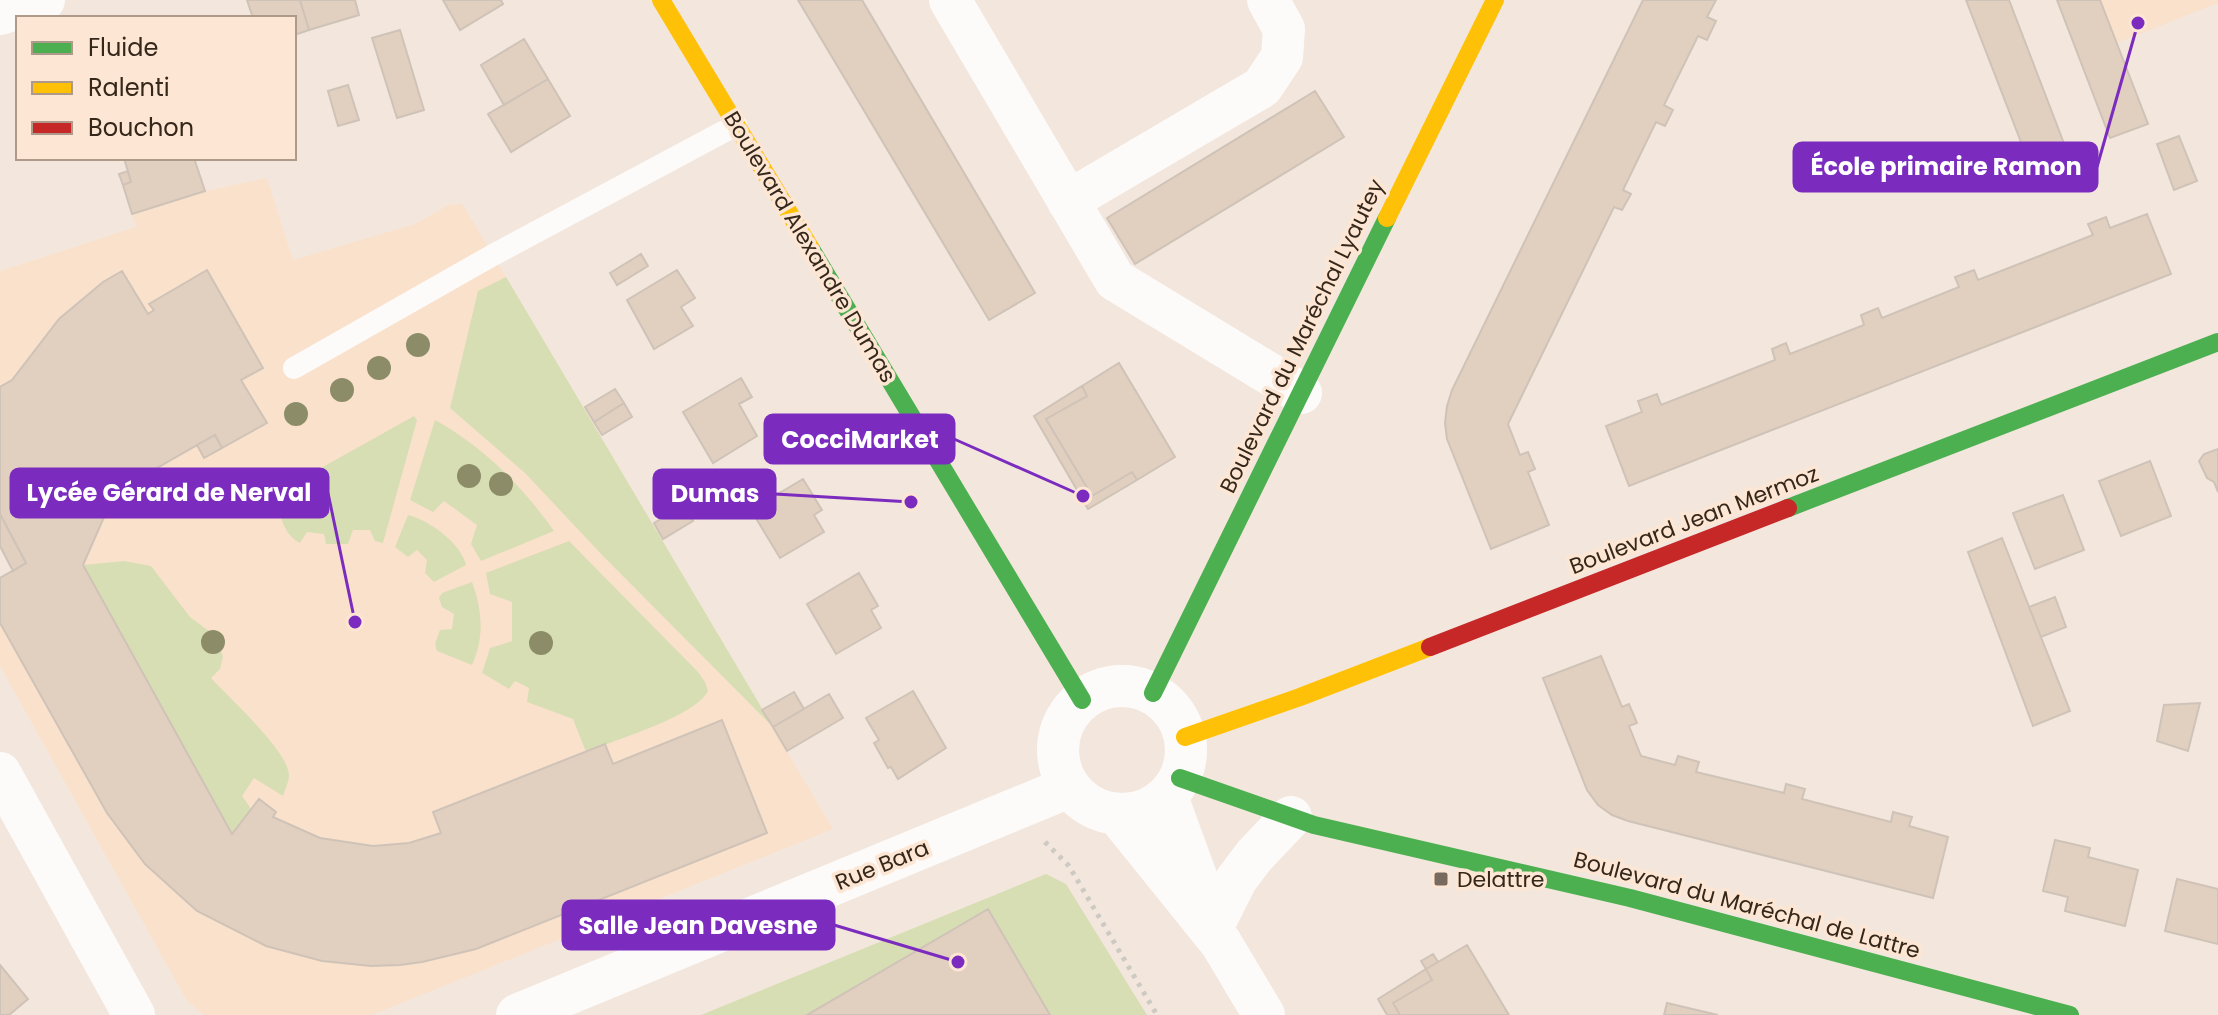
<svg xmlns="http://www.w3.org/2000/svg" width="2218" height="1015" font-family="Poppins,sans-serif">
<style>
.built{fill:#fae1cc}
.green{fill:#d8deb4}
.building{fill:#e1cfc0;stroke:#cfc3b8;stroke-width:2}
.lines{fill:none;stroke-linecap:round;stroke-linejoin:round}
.path{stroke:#cdc9c3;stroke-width:5;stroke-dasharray:4 6;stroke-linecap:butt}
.lane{stroke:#fdfbfa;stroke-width:22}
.street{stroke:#fdfbfa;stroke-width:42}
.fast{stroke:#4caf50;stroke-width:18}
.slow{stroke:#ffc107;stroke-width:18}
.jam{stroke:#c62828;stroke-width:18}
.tree{fill:#8c8d68}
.poi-dot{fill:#786a5e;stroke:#fde6d3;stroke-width:3}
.labels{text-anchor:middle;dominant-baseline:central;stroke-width:7;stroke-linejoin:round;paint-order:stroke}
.street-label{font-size:22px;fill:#35271a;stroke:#fde6d3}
.poi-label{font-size:22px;fill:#35271a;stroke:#fde6d3;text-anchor:start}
.leader{fill:none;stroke:#7b2cbf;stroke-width:3}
.callout-dot{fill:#7b2cbf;stroke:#fde6d3;stroke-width:3}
.callout{fill:#7b2cbf;stroke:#7b2cbf;stroke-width:3}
.callout-label{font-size:24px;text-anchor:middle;font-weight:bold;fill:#fff}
</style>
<rect width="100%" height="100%" fill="#f3e7dd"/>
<path class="built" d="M2100,0H2218V3L2117,43Z
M267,178L293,260L415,224L452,203L453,206L462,203L833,829L372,1015H204L187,1001L0,666V578L13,571L0,546V271L136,227L132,214L205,191Z"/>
<path class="green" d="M506,277L773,727L603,556L525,473L450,408L478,291Z
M414,416L417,420L383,543L375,541L370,530H353L348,544H326L324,534L307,532L300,543C281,533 279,512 278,492Z
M435,420C484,447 522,486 554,531L481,561L471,544L477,525L444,501L433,512L410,500Z
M408,515C429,520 461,543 466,565L434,582L425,573L427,560L417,550L408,557L395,547Z
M569,541L698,672L705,682L708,691C695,717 614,740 586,752L573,719L527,702L529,688L515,681L509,689L482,673L490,648L512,641V602L490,594L486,573Z
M124,561L151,566L190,617L217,637L223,657L220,669L211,678C228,697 291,753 289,777C288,783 285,790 283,796L254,778L242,796L252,810L232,834L83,565Z
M472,582C482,609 485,637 472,665L437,651L435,644L440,630L452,629L454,614L442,607L439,598L442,593Z
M1046,874L1066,884L1147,1015H701Z"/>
<path class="building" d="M247,0H300L309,30L294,35V18H253Z
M300,0H355L359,15L309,30Z
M443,0H501L503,4L460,30Z
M798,0H862L1035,293L989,320Z
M1643,0H1716L1707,17L1716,21L1707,40L1698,36L1664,105L1673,110L1665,126L1656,122L1623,190L1631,194L1622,210L1614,207L1508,424L1520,455L1528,452L1535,469L1528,472L1549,525L1491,549L1447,439L1445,423L1447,406L1452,390Z
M1966,0H2009L2068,154L2031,168Z
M2057,0H2100L2148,124L2110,138Z
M400,30L424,110L397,118L372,38Z
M524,39L548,79L504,105L481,65Z
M548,79L570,116L511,152L488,114Z
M348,85L359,120L338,126L328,91Z
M1315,91L1344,137L1135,264L1107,218Z
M2179,136L2197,181L2174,190L2157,144Z
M124,158H194L205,191L132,214L123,185L131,182Z
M128,171L131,182L123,185L119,174Z
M2147,214L2171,274L1629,486L1606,426L1642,412L1638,401L1657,394L1661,405L1717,383L1775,360L1772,349L1786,343L1790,354L1864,325L1861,315L1878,308L1882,318L1959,287L1955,277L1974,270L1978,280L2093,235L2088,224L2106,217L2110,228Z
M641,254L648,266L617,285L610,273Z
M207,270L263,368L241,380L267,423L222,448L215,435L115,492L83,565L232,834L259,799L276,812L273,817L320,838L373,846L409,843L441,833L433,812L605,744L613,764L722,720L767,833L476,949L422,962L400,965L371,966L322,961L266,946L197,911L145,864L107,813L0,623V578L26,563L0,514V387L12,380L59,319L103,282L122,271L148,314L154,310L149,304Z
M677,270L695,298L681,307L693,326L654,349L627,300Z
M1119,363L1175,457L1137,480L1132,472L1092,496L1046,419L1087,396L1082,386Z
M741,378L752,397L739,404L757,436L713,463L683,412Z
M1082,386L1087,396L1046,419L1092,496L1132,472L1137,480L1088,509L1034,416Z
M615,389L624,403L594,422L585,407Z
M624,403L632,417L602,435L594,422Z
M215,435L222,448L204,458L197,445Z
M2218,449V492L2214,482L2207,478L2199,461L2204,454Z
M2150,461L2171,516L2121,536L2099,481Z
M803,479L822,510L814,515L824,532L780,558L751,510Z
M2063,495L2084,550L2035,569L2013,513Z
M684,505L693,521L663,539L654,523Z
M0,514L26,563L13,571L0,546Z
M2002,538L2070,711L2033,726L1968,552Z
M859,573L878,606L871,610L881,628L836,654L807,604Z
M2055,597L2066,627L2041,637L2029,607Z
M1601,656L1622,707L1629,704L1637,723L1629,726L1641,756L1675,765L1678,756L1699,762L1696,772L1784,793L1786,784L1805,789L1802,799L1891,822L1893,812L1912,817L1909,826L1948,837L1933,898L1628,821L1612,815L1598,805L1587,790L1543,678Z
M913,691L946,748L898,779L891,767L888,768L874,743L879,740L866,718Z
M794,692L804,709L773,727L762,710Z
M829,694L843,718L787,751L773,727Z
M2200,703L2188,751L2157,741L2164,705Z
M2055,840L2090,848L2088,857L2138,870L2125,926L2065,911L2068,897L2043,891Z
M2177,879L2218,889V944L2165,931Z
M988,909L1050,1015H807Z
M1467,945L1509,1015H1400L1393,1003L1432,980L1426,969Z
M1433,954L1438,962L1426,969L1421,961Z
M0,965L28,999L9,1015H0Z
M1426,969L1432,980L1393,1003L1400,1015H1387L1378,999Z
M1667,1003L1718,1015H1664Z"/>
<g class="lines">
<path class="path" d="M1045,842L1069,866L1157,1015"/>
<path class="lane" d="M294,368L493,255L736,125"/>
<path class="street" d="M950,0L1115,280L1301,393
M0,14L44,0
M1068,201L1262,87L1282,57L1284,29L1268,0
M1058 750a64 64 0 1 1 128 0a64 64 0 1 1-128 0Z
M0,773L134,1015
M1167,797L1209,912
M1117,814L1221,943L1264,1015
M1214,924L1236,880L1254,856L1291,817
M517,1015L1069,787"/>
<path class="fast" d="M811,249L1082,700
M1788,508L2218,342
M1153,693L1387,218
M1180,778L1314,825L1630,898L2070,1015"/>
<path class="slow" d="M661,0L811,249
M1387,218L1495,0
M1185,737L1300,697L1430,647"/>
<path class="jam" d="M1430,647L1788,508"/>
</g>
<g class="tree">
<circle cx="418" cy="345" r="12"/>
<circle cx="379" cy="368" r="12"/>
<circle cx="342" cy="390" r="12"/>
<circle cx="296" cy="414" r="12"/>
<circle cx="469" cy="476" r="12"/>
<circle cx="501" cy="484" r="12"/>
<circle cx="213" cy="642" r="12"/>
<circle cx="541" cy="643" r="12"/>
</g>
<rect class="poi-dot" x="1433" y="871" width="16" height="16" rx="4"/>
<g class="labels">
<g class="street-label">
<text transform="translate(810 247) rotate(59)">Boulevard Alexandre Dumas</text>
<text transform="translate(1302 336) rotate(-64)">Boulevard du Maréchal Lyautey</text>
<text transform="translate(1694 520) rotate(-21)">Boulevard Jean Mermoz</text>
<text transform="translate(882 865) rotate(-22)">Rue Bara</text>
<text transform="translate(1747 905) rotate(15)">Boulevard du Maréchal de Lattre</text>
</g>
<g class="poi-label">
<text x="1457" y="879">Delattre</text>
</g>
</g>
<path class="leader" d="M2138 23L2097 167M1083 496L954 439M355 622L328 493M911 502L775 494M958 962L834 925"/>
<g class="callout-dot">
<circle cx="2138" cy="23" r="8"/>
<circle cx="1083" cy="496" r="8"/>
<circle cx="355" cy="622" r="8"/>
<circle cx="911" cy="502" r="8"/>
<circle cx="958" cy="962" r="8"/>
</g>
<g class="callout">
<rect x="1794" y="143" width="303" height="48" rx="8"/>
<rect x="765" y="415" width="189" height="48" rx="8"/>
<rect x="11" y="469" width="317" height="48" rx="8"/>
<rect x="654" y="470" width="121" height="48" rx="8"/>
<rect x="563" y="901" width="271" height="48" rx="8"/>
</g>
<g class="callout-label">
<text x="1946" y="175">École primaire Ramon</text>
<text x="860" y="448">CocciMarket</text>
<text x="169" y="501">Lycée Gérard de Nerval</text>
<text x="715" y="502">Dumas</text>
<text x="698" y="934">Salle Jean Davesne</text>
</g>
<rect x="16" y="16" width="280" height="144" fill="#fde6d3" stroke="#ad9a89" stroke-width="2"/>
<rect x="32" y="42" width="40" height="12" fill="#4caf50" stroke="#ad9a89" stroke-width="2"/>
<text x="88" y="56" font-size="24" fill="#35271a">Fluide</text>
<rect x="32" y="82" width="40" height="12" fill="#ffc107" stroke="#ad9a89" stroke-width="2"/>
<text x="88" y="96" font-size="24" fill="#35271a">Ralenti</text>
<rect x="32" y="122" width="40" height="12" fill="#c62828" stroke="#ad9a89" stroke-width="2"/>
<text x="88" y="136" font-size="24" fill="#35271a">Bouchon</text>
</svg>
